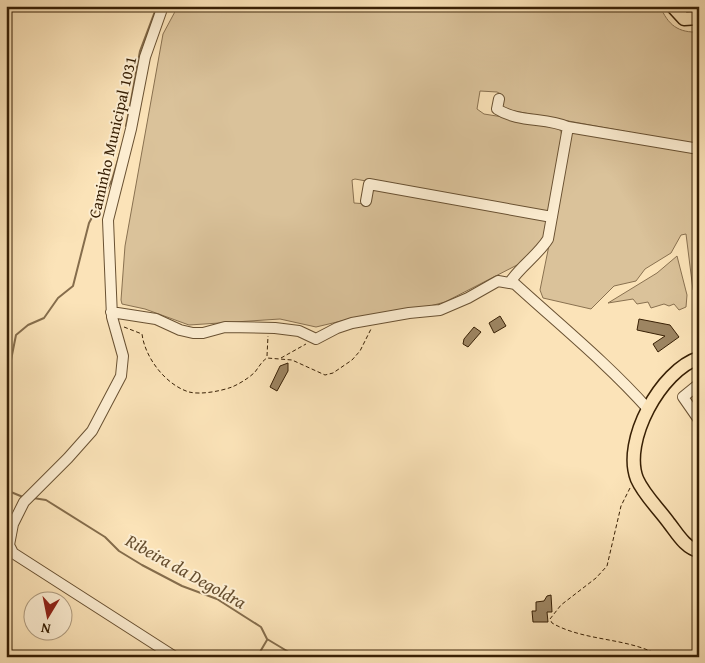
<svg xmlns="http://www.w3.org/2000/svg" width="705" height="663" font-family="'Gentium Book Plus',serif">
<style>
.green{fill:#dac29a;stroke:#897150}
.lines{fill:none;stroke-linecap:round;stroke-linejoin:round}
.stream{stroke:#856d4c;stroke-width:2}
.building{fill:#9d8562;stroke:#382005}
.minor-casing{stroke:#695132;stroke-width:12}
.major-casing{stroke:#382005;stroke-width:15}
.path{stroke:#382005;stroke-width:1;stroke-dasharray:4 2.5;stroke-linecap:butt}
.minor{stroke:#fcedd1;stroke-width:10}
.major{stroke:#fbe3b8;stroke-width:12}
.labels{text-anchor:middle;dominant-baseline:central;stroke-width:4;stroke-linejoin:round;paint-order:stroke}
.street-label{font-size:16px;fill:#382005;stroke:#fcedd1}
.water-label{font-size:18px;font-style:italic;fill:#654d2e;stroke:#fcedd1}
</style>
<rect width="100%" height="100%" fill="#fbe3b8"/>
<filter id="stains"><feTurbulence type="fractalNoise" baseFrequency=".004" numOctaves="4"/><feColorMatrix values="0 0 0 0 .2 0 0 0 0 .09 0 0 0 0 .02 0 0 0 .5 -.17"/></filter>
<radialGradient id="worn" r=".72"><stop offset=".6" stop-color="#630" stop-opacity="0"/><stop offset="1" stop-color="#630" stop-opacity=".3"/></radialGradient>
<path class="green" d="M178,6H660C668,25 678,33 699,32V145L503,109L501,94L497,92L480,91L477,109L484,114L553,125L561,131L562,140L549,214L355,179L352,180L354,203L368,204L372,191L377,188L547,220L545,238L521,263L445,302L430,306L354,318L316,327L280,319L189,325L145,309L122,304L121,300L125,246L163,34Z
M572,131L699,152V295L693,290L686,234L681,235L671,253L645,269L636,281L614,286L591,309L543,298L540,290Z
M677,256L687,295L686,307L679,310L674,304L669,306L664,304L651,308L648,302L637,304L633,299L608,303L657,273Z"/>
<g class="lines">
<path class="stream" d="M130,106L140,51L157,6
M126,126L129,111
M6,385L16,335L28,325L44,318L58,298L73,286L89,223L112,180L122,146
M6,490L23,497
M33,498L46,500L105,537L119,551L142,565L182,586L217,599L261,627L267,639L297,657
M257,657L267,640"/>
</g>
<path class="building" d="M500,316L506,326L494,333L489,323Z
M639,319L670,325L679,337L658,352L653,344L665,336L637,330Z
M474,327L481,332L468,347L463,344L464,339Z
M288,363V371L277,391L270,387L280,366Z
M551,595L552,612H547L548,622H533L532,611H536V602L544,601L547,596Z"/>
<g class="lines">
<defs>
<path id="minor" d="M163,6L145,57L131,129L108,220L112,317L123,356L121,376L92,431L68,458L24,502L13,524L9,545L13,553L175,657
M499,99L497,109C519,123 546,117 568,127
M366,201L369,184L552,217
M510,282C521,266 538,255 548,239L568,127L699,149
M111,312L156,319L180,330L193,333H203L225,327L275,328L299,331L316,339L337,328L352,323L409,313L440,310L468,298L498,281L515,284C560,325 608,364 648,409
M699,384L683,397L699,420"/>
<path id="major" d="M672,6L684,19L699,18
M699,358C661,370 622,441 637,479C644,495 659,509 669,523C677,533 685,548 699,551"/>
</defs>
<use href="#minor" class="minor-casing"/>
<use href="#major" class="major-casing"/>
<path class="path" d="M124,327L142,334C145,358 166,385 189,392C201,395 221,391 232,387C239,384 249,378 255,372C259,367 261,362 267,358L292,360L325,375L333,373L352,360L360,351L371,329
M267,356L268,336
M281,358L306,344
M630,488L621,506L607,566L596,578L561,605L550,619L552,623C585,642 629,637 662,657"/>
<use href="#minor" class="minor"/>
<use href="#major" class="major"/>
</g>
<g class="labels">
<g class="street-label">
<text transform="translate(112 137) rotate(-77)">Caminho Municipal 1031</text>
</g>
<g class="water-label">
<text transform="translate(186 571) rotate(29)">Ribeira da Degoldra</text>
</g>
</g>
<rect width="705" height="663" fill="none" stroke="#fbe3b8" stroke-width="25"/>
<rect x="8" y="8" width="690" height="648" fill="none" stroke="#382005" stroke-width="2.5"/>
<rect x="12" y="12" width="680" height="638" fill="none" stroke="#382005"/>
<g transform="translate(48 616) rotate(190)"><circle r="24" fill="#fcedd1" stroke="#ae9b7f"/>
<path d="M0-4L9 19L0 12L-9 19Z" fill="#8f2418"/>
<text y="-8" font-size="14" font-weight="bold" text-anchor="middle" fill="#382005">N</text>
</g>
<rect width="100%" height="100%" filter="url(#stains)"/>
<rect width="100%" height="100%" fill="url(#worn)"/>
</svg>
